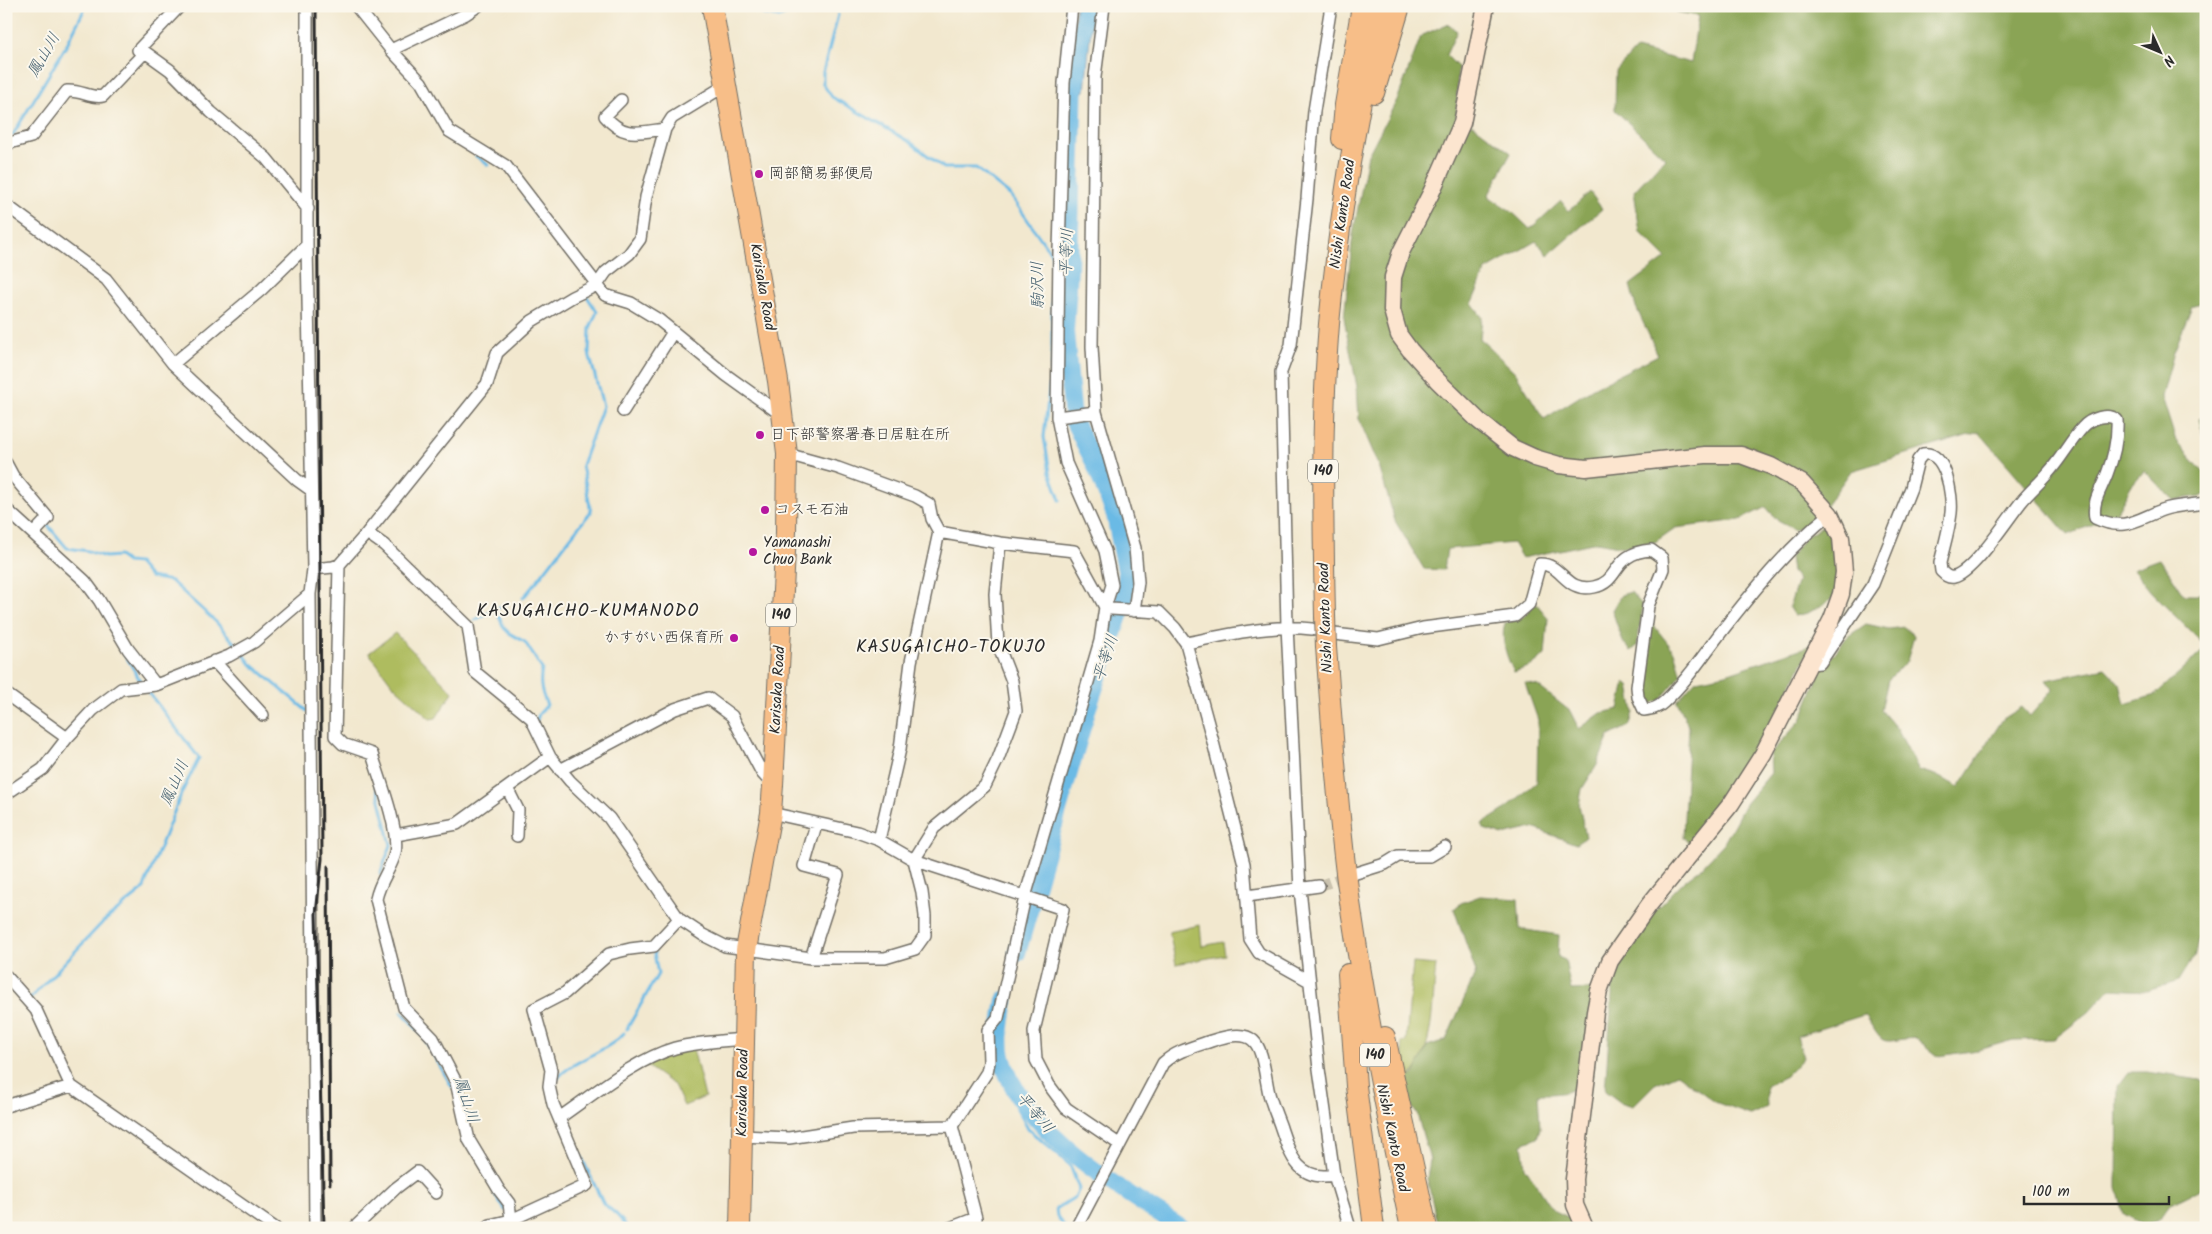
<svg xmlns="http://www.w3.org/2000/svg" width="2212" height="1234" font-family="Kalam,'Klee One',sans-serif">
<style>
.green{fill:#aebc5e;stroke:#6c7444}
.forest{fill:#8aa455;stroke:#5a6840}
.water{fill:#6bbae5;stroke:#4b7288}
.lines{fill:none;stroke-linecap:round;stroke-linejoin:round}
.stream{stroke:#6bbae5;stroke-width:3}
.river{stroke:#6bbae5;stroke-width:18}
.street-tunnel{stroke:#cac2ae;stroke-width:11;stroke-dasharray:11 5.5;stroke-linecap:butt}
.street-casing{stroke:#716d64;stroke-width:14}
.secondary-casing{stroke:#716d64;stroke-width:19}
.highway-casing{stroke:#716d64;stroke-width:22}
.street{stroke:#fff;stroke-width:11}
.secondary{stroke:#fce5cf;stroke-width:16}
.highway{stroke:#f7be88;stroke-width:20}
.rail{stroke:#2b2b2b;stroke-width:3}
.highway-bridge-casing{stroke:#716d64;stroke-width:22;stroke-linecap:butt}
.highway-bridge{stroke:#f7be88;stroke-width:20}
.poi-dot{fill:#b5179e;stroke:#fbf7ec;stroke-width:2}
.labels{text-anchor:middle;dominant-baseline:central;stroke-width:4;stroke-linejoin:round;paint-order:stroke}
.shield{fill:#fbf7ec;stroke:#696865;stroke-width:1}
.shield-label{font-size:14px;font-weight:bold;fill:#2b2b2b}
.poi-label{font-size:15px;fill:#2b2b2b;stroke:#fbf7ec;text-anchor:start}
.street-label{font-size:15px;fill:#2b2b2b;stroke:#fbf7ec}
.water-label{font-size:16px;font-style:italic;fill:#415d6c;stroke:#fbf7ec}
.quarter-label{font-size:18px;letter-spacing:1px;fill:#2b2b2b;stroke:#fbf7ec}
</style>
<rect width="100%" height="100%" fill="#fbf7ec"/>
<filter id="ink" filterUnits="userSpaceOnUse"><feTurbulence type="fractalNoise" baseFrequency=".02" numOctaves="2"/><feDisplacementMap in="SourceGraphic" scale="10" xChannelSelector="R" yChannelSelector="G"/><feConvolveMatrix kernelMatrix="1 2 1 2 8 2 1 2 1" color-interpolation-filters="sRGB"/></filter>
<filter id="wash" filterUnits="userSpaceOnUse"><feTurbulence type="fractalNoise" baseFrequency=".0096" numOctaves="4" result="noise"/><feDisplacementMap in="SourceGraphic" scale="20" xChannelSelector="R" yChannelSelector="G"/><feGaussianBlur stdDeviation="1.12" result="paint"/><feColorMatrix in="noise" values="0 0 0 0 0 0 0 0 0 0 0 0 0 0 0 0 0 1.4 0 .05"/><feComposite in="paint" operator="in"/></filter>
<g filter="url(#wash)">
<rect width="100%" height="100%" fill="#f2e8cf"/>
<path class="green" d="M395,633L453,692L436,718L430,719L392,684L369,653Z
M1200,925L1202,946L1223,942L1225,955L1176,964L1169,932Z
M1413,963L1436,965C1432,999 1435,1056 1407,1079L1401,1042L1406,1041Z
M692,1044L705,1097L684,1106L674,1085L641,1062Z"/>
<path class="forest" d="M1645,6H2206V301L2192,306L2174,352L2162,397L2176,441L2205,474L2206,495L2174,500L2144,471L2131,486L2115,515L2068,535L1979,432L1851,471L1817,518L1795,530L1778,521L1766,507L1740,520L1675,528L1655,542L1624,547L1597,542L1522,558L1513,543L1447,549L1444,570L1424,569L1395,521L1379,466L1359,419L1357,387L1344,318L1353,234L1368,155L1398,98L1421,36L1447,24L1457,31L1446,55L1458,67L1456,123L1472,124L1511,153L1488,196L1511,211L1530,229L1561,201L1569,211L1590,192L1602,209L1548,255L1536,241L1486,270L1472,303L1482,317L1480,339L1515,372L1544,419L1593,388L1658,355L1636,307L1630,285L1666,258L1640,232L1634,191L1665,158L1615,110L1616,71L1636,49L1691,63L1698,16Z
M2206,414V447L2199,419Z
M1827,524C1839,551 1840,569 1835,598L1808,613L1794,616L1789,608L1798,580L1792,572L1790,557L1805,537Z
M2160,559L2184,595H2197L2206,589V647L2151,592L2133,569Z
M1631,592L1643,606L1637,646L1631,651L1623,642L1612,610L1621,595Z
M1536,603L1548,618L1545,655L1531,666L1514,672C1507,658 1500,640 1505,623L1523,617Z
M1651,622L1674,651L1681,675L1660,700L1650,704L1645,701C1637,677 1646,647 1651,622Z
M1866,624L1889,629L1904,627L1914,636L1907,661L1888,680L1881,710L1897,729L1919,770L1935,775L1959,787L2003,719L2022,707L2030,716L2053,689L2046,680L2105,668L2120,684L2125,704L2155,695L2206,648V921L2201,925L2195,955L2179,981L2147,991L2110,989L2089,1012L2054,1039L2013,1040L1978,1050L1938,1056L1914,1037C1876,1044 1886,1045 1864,1015L1797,1036L1803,1058L1786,1076L1766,1086L1767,1107L1750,1115L1715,1102L1677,1074L1655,1084L1633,1106L1620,1102L1605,1091L1613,982L1628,951L1652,913L1684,881L1700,869L1724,843L1745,804L1771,773L1770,754L1801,720L1820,672L1847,637Z
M1812,645L1748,768L1692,847L1683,837L1689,727L1677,701L1696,680L1726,674Z
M1625,682L1629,685L1634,713L1629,726L1609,736L1597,765L1582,789L1579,805L1586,837L1576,844L1533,828L1503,835L1484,829L1482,824L1504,810L1537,782L1538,720L1525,683L1538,686L1570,711L1579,729L1601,713L1619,709Z
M1480,896L1518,899L1520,929L1559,935L1558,957L1565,960L1571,990L1592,989L1587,1081C1568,1094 1560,1094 1538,1094L1540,1128L1537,1138L1522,1144L1525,1167L1553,1210L1581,1223V1228H1438L1427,1178L1430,1160L1417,1114L1406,1099L1407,1079L1414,1074L1427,1046L1446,1040L1476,972L1454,909L1461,903Z
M2128,1072H2148L2206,1081V1183L2199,1190L2171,1204L2159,1220L2144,1225L2124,1214L2117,1187L2118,1085Z"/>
<path class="water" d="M1076,6H1093L1085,91L1065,105Z"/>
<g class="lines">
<path class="stream" d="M757,6L763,14L779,17L806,6
M838,15L823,72V84L832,97L910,142L944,168H976L1011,196L1052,255V362L1044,437L1050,472L1060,500
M7,140L14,133L66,46L86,6
M476,156L488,165
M525,199L533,211
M537,216L541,221
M547,229L556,240
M46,523L67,548L88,551L105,557L119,556L127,562L138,563L150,577L171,581L216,622L238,647
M523,598C547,570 567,540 591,512L582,465L603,406L589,353L590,328L597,312L586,295
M498,614L504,628L509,633L525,642L542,669C539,683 541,692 547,705L539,714L537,720
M475,620L504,605
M123,651L142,684
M242,652L251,664L307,711
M363,755L372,768
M376,784L391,845L380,874
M29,1000L103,922L143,890L182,792L199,758L146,689
M402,1012L423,1036L452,1087
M996,1028C984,1060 1011,1096 1025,1123L1028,1129L1070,1165L1079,1189L1075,1197L1056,1209L1057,1216L1065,1228
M627,1029L658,974L654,953
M554,1085C561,1063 608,1053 624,1033
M579,1152L603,1203L617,1215L628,1228
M495,1194L505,1210"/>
<path class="river" d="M1017,953L1087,710L1124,601L1127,575L1115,515L1095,464L1073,420L1065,331L1069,269L1074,76
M1005,1000C1002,1018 998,1038 1002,1057C1021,1132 1120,1188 1181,1228"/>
</g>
</g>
<g filter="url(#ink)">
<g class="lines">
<path class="street-tunnel" d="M1319,886L1349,875"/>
<defs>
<path id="street" d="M180,6L138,50L145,52L170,70L211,112L266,158L308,209
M356,6L391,50L421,82L449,131L506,166L605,295L631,303L659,320L726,375L783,416
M1104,6L1095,77L1092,347L1096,412L1135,548L1138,582L1134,611
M1331,6L1314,111L1307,199L1291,345L1281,372L1287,626L1300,889L1319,1069L1334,1175L1350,1228
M391,50L466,14L478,6
M621,100L605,116C624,139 639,132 665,129
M6,144L31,137L67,91C81,90 92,99 103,96L145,52
M6,205L106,279L173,364L297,480L311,490
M173,364L261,290L307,245
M623,411L673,332
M1057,417L1096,412
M787,454L838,468L915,496L929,504L932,519L939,532L911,662L900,749L879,840
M6,463L13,476L48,518L34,533
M6,509L85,581L99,600L128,649L156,685
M939,532L1000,543L1074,551L1105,607L1111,609L1159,612L1175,628L1186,643L1212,738L1244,864L1250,939L1259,953L1309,981
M367,533L384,545L468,626L475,672L531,718L550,757L570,781L609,818L679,919L703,935L725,946L811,958H885L915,949L925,935V916L922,892L914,860L934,828L985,786L998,759L1016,711L1012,681L998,645L995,594L1000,543
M339,565L335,736L343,744L372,754C379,777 400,831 395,853C392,867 380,880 376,899L404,1008L433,1038L456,1082L469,1140L499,1190L509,1203L512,1228
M313,569L333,567L339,565L367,533L487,384L497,353L532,321L572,297L597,285L606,272L629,254L640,239L646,197L665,129L672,118L726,85
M310,594L315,1228
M1334,634L1378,639L1423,628L1515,616L1529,604L1540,564C1563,564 1565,593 1594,587C1621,582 1611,553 1651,550L1662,558L1663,569L1648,606L1637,687L1638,697L1644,710C1652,709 1658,708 1664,702C1690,678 1707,649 1729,622C1759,584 1792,544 1830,514
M1186,643C1227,635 1269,624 1312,629
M214,661L263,715
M1810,664L1820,663L1873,584L1911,488L1918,460L1923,454C1946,450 1953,496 1951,513C1949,530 1944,546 1940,563L1941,571C1945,575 1948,578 1954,577C1974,572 2008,518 2022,501C2030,491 2040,483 2048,473C2061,459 2070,441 2083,427C2090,419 2108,412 2117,420C2118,439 2114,456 2107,474C2101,490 2092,501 2095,518C2124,532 2136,520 2162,510C2175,505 2192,505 2206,503
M6,694L67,738
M560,770L675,709L708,698L732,716L762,773L773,785
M507,788L518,810L517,836
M6,794L43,769L67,738L93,710L121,689L156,685L229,656L254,642L310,594L313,569L307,245V6
M771,813L857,832L879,840L914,860L1063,909L1034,1031L1036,1060L1049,1085L1066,1108L1119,1144
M396,835L457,824L550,757
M1356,873L1385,864L1398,856H1430L1445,847
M1247,896L1319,886
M811,958L838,875L804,866L816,825
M6,976L36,1010L71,1086L275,1228
M6,1106L71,1086
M559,1118C594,1094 634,1060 675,1048C698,1042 721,1041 744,1039
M742,1136L789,1138L853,1128L952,1126
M354,1228L396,1188L417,1172L436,1193
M488,1228L490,1225L511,1220L587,1185L553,1104L549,1086L551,1070L534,1009L565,993L609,954L630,949L654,946L679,919
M950,1228L976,1218L952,1126L987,1072L989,1062L988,1030L998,1018L1025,897L1100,641L1105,607L1112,585L1105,551L1066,463L1057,417L1059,250L1064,83L1072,6
M1076,1228L1163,1063C1176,1051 1193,1047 1211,1041C1262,1024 1260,1048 1268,1089C1270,1101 1276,1114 1280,1125C1290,1154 1297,1182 1334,1175"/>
<path id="secondary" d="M1486,6L1462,123L1431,193L1401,252L1393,277L1392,310L1399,335L1410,350L1437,380L1479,421L1513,448L1535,458L1559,465L1586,468L1705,455H1741L1771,466L1802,483L1830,514L1841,538L1844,572L1841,594L1832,619L1763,754L1731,804L1649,905L1610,961L1599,991L1595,1012L1574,1179L1575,1205L1585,1228"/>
<path id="highway" d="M712,6L778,381L787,454L786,532L773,785L771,813L746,950L740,1228
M1374,93L1400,6
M1342,139L1345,105L1362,6
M1325,616C1323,519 1321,421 1329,324C1339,217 1357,111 1381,6
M1326,647C1332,725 1337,803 1347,881C1363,998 1386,1113 1411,1228
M1348,974L1356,1086L1374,1228
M1385,1037L1427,1228"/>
</defs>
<use href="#street" class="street-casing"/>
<use href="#secondary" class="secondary-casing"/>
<use href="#highway" class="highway-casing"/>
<use href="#street" class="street"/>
<use href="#secondary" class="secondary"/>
<use href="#highway" class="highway"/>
<path class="rail" d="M316,6L322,859L316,914L324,1228
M328,866L330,1184"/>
<defs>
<path id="highway-bridge" d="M1325,616L1326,647"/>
</defs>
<use href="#highway-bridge" class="highway-bridge-casing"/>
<use href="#highway-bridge" class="highway-bridge"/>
</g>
</g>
<g class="poi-dot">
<circle cx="759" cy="174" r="5"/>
<circle cx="760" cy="435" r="5"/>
<circle cx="765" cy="510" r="5"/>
<circle cx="753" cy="552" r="5"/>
<circle cx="734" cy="638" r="5"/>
</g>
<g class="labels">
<g class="shield">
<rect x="1308" y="459.5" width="30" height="23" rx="4"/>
<rect x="766" y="603.5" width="30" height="23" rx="4"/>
<rect x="1360" y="1043.5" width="30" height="23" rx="4"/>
</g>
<g class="shield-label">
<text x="1323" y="471">140</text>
<text x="781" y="615">140</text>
<text x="1375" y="1055">140</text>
</g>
<g class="poi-label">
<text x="769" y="174">岡部簡易郵便局</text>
<text x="770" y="435">日下部警察署春日居駐在所</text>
<text x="775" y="510">コスモ石油</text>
<text x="763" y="543">Yamanashi<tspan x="763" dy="17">Chuo Bank</tspan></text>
<text x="724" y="638" text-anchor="end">かすがい西保育所</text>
</g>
<g class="street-label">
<text transform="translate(1343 214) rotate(-82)">Nishi Kanto Road</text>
<text transform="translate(762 287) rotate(80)">Karisaka Road</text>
<text transform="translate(1326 618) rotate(-92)">Nishi Kanto Road</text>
<text transform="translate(778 690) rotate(-87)">Karisaka Road</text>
<text transform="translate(743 1093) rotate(-89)">Karisaka Road</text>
<text transform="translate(1392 1138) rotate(78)">Nishi Kanto Road</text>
</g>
<g class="water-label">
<text transform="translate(44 55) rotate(-60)">鳳山川</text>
<text transform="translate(1067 252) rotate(-88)">平等川</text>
<text transform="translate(1038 285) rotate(-91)">駒沢川</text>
<text transform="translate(1106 658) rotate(-72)">平等川</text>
<text transform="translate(175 783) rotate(-67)">鳳山川</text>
<text transform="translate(466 1100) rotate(72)">鳳山川</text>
<text transform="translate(1035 1113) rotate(50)">平等川</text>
</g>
<g class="quarter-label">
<text x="588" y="611">KASUGAICHO-KUMANODO</text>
<text x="951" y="647">KASUGAICHO-TOKUJO</text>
</g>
</g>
<rect width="2212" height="1234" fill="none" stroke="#fbf7ec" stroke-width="25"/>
<g transform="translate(2160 52) rotate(134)" stroke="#fbf7ec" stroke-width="4" paint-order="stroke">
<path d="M0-4L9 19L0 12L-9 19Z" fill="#2b2b2b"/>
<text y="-8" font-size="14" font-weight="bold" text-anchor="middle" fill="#2b2b2b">N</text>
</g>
<path d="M2024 1196v8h145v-8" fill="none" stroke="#2b2b2b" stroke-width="2.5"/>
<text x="2032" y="1196" font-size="15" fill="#2b2b2b" stroke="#fbf7ec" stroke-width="4" paint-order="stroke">100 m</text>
</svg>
